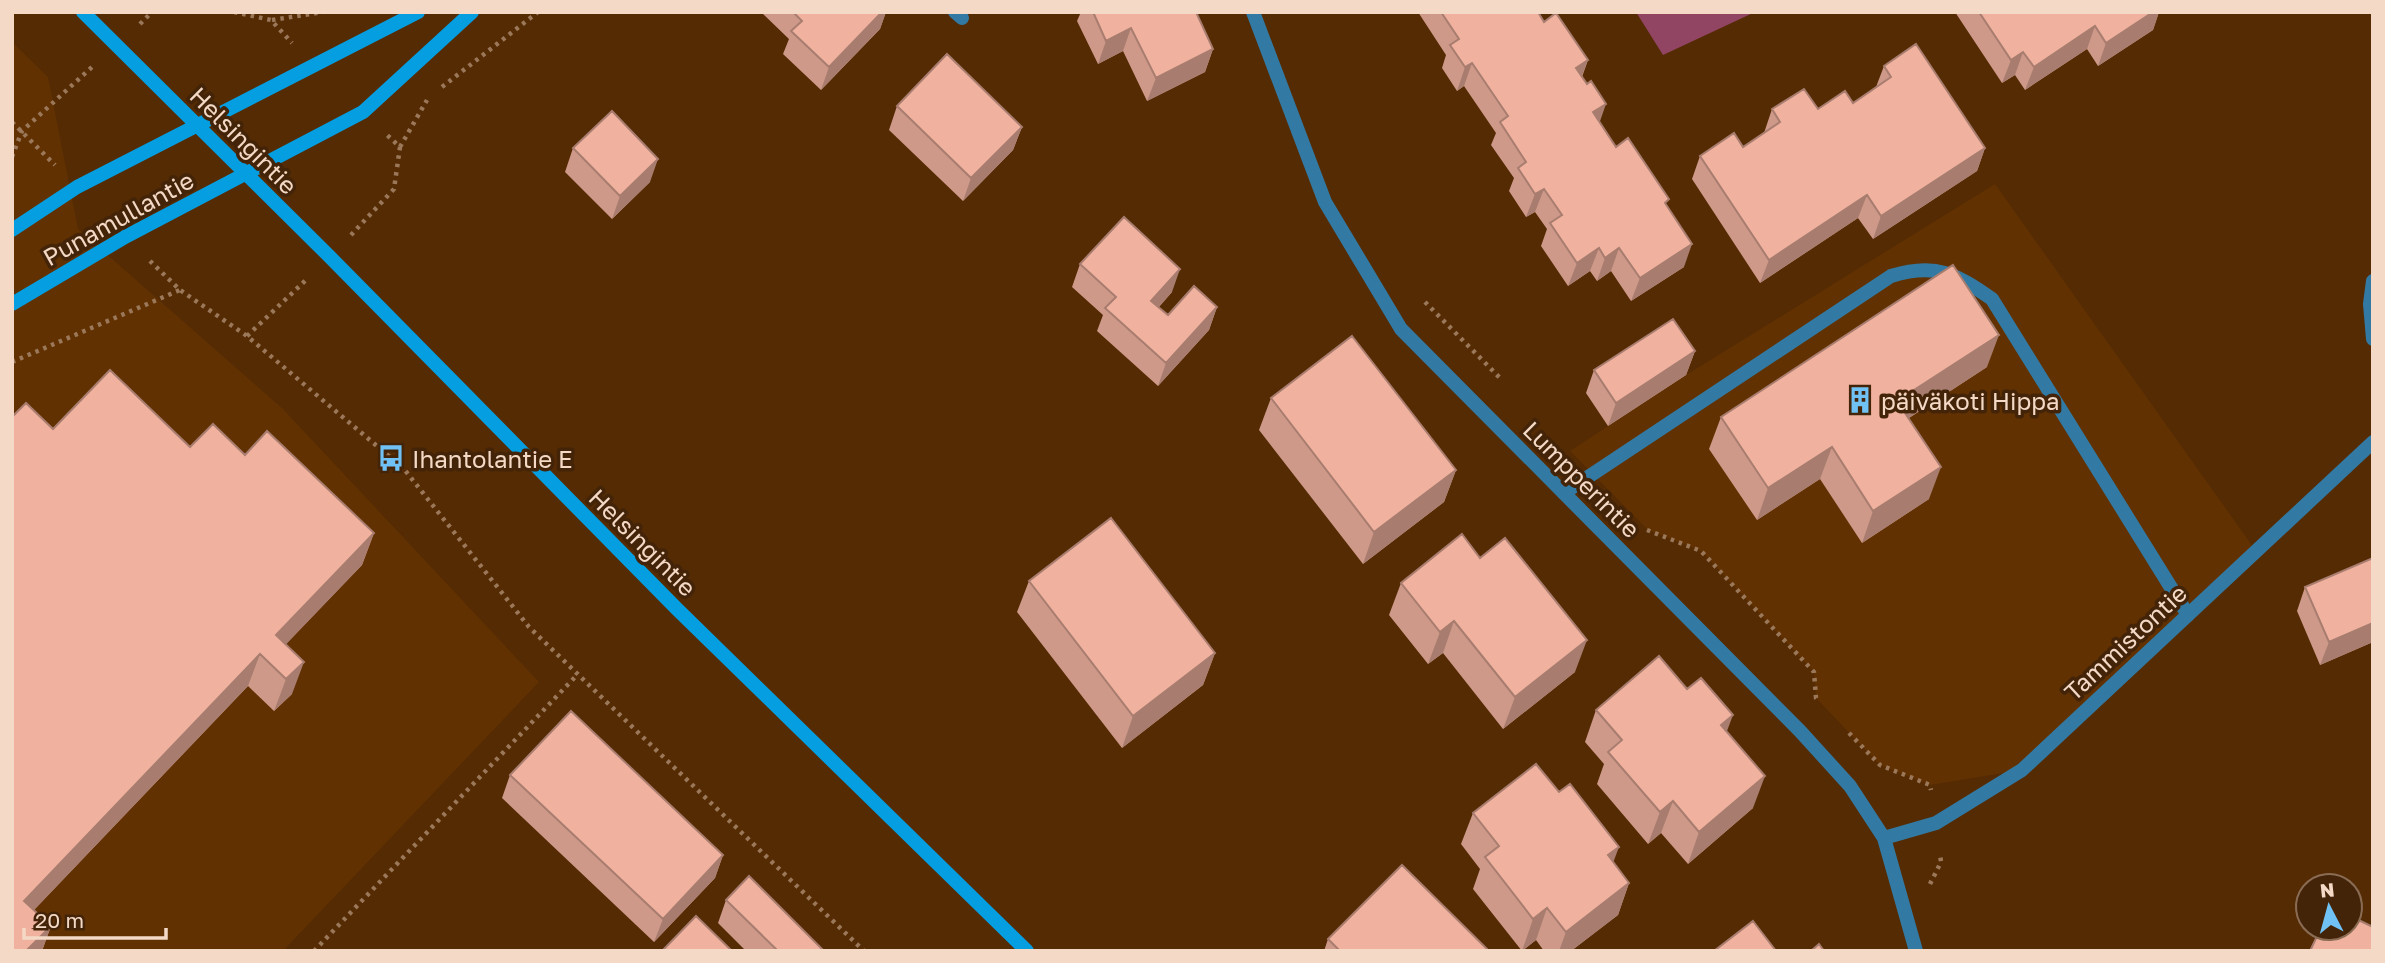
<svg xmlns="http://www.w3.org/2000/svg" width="2385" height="963" font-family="'Golos Text',sans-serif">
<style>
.built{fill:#613102}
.green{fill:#924563}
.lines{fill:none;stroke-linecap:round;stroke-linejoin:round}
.path{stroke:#9b7859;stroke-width:4.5;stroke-dasharray:3.5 5;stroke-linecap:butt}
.lane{stroke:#327aa3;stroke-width:14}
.street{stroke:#327aa3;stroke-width:14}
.secondary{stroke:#059ee0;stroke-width:14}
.wall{fill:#ce9989}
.shaded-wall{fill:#a87d6f}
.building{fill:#f0b29f;stroke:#a87d6f;stroke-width:2}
.labels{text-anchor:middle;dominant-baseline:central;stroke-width:7;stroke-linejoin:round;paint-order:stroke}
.street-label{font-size:24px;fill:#f3d9c6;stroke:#442408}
.poi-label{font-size:24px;fill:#f3d9c6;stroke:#442408;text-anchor:start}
</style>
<rect width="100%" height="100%" fill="#552b04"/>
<path class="built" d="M12,42L48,77L78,229L283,409L539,682L283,951H12Z
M1995,184L2256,551L2022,770L1930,785L1880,765L1816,698L1814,672L1701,551L1648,530L1570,451L1686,375Z"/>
<path class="green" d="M1636,12H1755L1663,55Z"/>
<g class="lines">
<path class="path" d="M234,12L271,20L292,43
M272,20L323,12
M140,24L152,12
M442,87L538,12
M12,122L55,165
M400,147L427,100
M12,157L22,131L92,67
M351,235L394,189L400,147L386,134
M150,261L180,290L247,336L404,469L529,627L864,951
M1425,302L1500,378
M247,336L307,279
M12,362L180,290
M1647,530L1701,551L1814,672L1816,698L1819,701
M1849,733L1880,765L1930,785L1931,790
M1930,884L1941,862L1940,854
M314,951L577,675"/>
<path class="lane" d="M1564,493L1891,276C1936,262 1956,274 1992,299L2188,615"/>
<path class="street" d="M955,12L962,18
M1253,12L1325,202L1401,329L1800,731L1850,786L1884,838L1916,951
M2373,281L2370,304L2373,339
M1884,838L1936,823L2022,770L2373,442"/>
<path class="secondary" d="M83,12L330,257L677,609L1027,951
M12,230L77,187L418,12
M12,304L125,237L363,112L472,12"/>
</g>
<path class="wall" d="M761,12H886L880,29L821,90L783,54L789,39Z
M1081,12H1196L1213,49L1205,72L1147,101L1123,51L1098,64L1077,21Z
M1418,12H1538L1544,22L1588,60L1582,77L1600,122L1616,147L1667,206L1684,267L1631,301L1611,271L1597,281L1590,271L1568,286L1541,246L1547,229L1535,212L1526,217L1509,191L1514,178L1491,145L1496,133L1464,86L1457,91L1442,68L1446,55Z
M1955,12H2159L2153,30L2098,66L2087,49L2025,90L2015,75L2002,83Z
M1884,66L1985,148L1977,171L1873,239L1858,218L1760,283L1692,179L1700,156L1743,147L1764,133L1772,109H1818L1853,103L1876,87Z
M897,106L1022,127L1013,150L963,201L889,130Z
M573,148L650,182L612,219L565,172Z
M1080,264L1172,292L1159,307L1168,315L1217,307L1209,330L1158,386L1097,331L1103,315L1072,287Z
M1695,351L1686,375L1608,426L1586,393L1594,370Z
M1987,367L1909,418L1929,499L1862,543L1820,479L1757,520L1709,449L1721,417Z
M1271,398L1456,470L1444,502L1363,564L1259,430Z
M53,429L245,455L374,533L362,565L286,644L292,694L274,711L248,686L34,910L51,926L42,951H12Z
M1480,558L1575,672L1503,729L1443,653L1428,664L1389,615L1401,583Z
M2373,558V642L2320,665L2297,611L2305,587Z
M1029,581L1215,653L1203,685L1122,748L1017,612Z
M1687,689L1727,732L1753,808L1688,864L1661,833L1648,844L1597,784L1604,764L1585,742L1596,710Z
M510,775L723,855L715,878L654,942L502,798Z
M1473,813L1613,862L1629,883L1618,915L1571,951H1544L1536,940L1522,951L1473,889L1480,869L1461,844Z
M726,900L824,951H746L718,923Z
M1328,939L1489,951H1324Z"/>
<path class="shaded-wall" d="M882,12H886L880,29L821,90L829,67Z
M2153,12H2159L2153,30L2098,66L2106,43Z
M2095,26L2087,49L2025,90L2034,67Z
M1131,28L1123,51L1098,64L1106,41Z
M1213,49L1205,72L1147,101L1156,78Z
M2023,52L2015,75L2002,83L2011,60Z
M1588,60L1579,83L1576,68Z
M1472,63L1464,86L1457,91L1465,67Z
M1606,104L1598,127L1593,112Z
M1022,127L1013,150L963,201L971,178Z
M1985,148L1977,171L1873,239L1881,216Z
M658,159L650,182L612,219L620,196Z
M1544,189L1535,212L1526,217L1535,194Z
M1867,195L1858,218L1760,283L1769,260Z
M1692,244L1684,267L1631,301L1640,278Z
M1599,248L1590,271L1568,286L1577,263Z
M1619,248L1611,271L1597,281L1605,258Z
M1180,269L1172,292L1143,324L1151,301Z
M1217,307L1209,330L1158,386L1166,363Z
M1999,335L1987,367L1886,433L1897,401Z
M1695,351L1686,375L1608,426L1616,403Z
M1832,447L1820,479L1757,520L1768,488Z
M1941,467L1929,499L1862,543L1873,511Z
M1456,470L1444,502L1363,564L1374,532Z
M374,533L362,565L268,663L276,635Z
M1454,621L1443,653L1428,664L1440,632Z
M2373,623V642L2320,665L2329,642Z
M1587,640L1575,672L1503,729L1515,697Z
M1215,653L1203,685L1122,748L1133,716Z
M260,654L248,686L12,933L24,901Z
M304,662L292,694L274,711L286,679Z
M1733,715L1721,747V725Z
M1765,776L1753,808L1688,864L1699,832Z
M1673,801L1661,833L1648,844L1660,812Z
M1619,847L1607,879L1608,855Z
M723,855L715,878L654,942L663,919Z
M1629,883L1618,915L1571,951H1559L1566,932Z
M1547,908L1536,940L1522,951L1533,919Z
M51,926L42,951H26Z"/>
<path class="building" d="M793,12H882L829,67L791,31L802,21Z
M1093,12H1196L1213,49L1156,78L1131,28L1106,41Z
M1441,12H1538L1544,22L1556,13L1588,60L1576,68L1587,84L1591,81L1606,104L1593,112L1616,147L1628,138L1669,199L1665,203L1692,244L1640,278L1619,248L1605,258L1599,248L1577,263L1550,223L1562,215L1544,189L1535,194L1518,168L1526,162L1500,122L1508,116L1472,63L1465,67L1450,45L1459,39Z
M1979,12H2153L2106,43L2095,26L2034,67L2023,52L2011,60Z
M1916,44L1985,148L1881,216L1867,195L1769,260L1700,156L1734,133L1743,147L1780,122L1772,109L1804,89L1818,109L1845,91L1853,103L1891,77L1884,66Z
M947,54L1022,127L971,178L897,106Z
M612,111L658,159L620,196L573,148Z
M1124,217L1180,269L1151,301L1168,315L1194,286L1217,307L1166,363L1105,308L1116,297L1080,264Z
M1953,265L1999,335L1897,401L1941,467L1873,511L1832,447L1768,488L1721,417Z
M1673,319L1695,351L1616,403L1594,370Z
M1352,336L1456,470L1374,532L1271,398Z
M110,370L190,447L213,424L245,455L267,431L374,533L276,635L304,662L286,679L260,654L24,901L51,926L26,951H12V417L26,403L53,429Z
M1111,518L1215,653L1133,716L1029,581Z
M1462,534L1480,558L1505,538L1587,640L1515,697L1454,621L1440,632L1401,583Z
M2373,558V623L2329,642L2305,587Z
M1659,656L1687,689L1701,678L1733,715L1721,725L1765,776L1699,832L1673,801L1660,812L1608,752L1622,740L1596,710Z
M571,711L723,855L663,919L510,775Z
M1536,764L1559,792L1570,784L1619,847L1608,855L1629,883L1566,932L1547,908L1533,919L1485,857L1499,846L1473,813Z
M1402,865L1489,951H1340L1328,939Z
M749,876L824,951H778L726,900Z
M696,916L732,951H662Z
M2350,916L2373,927V948L2372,951H2310L2321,928H2350Z
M1753,921L1776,951H1714Z
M1819,944L1824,951H1811Z"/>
<defs>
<symbol id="building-bare" viewBox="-9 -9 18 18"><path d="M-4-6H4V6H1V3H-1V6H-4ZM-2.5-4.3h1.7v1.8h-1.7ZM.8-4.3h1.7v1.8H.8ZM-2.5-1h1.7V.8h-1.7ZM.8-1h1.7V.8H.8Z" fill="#70c2f4" stroke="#442408" stroke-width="2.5" paint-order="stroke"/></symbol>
<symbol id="bus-bare" viewBox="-9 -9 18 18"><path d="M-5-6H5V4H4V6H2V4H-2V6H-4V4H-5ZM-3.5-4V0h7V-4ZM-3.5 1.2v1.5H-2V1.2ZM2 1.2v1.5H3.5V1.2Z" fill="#70c2f4" stroke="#442408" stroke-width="2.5" paint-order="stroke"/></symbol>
</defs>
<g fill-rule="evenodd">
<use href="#building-bare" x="1841" y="381" width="38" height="38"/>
<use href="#bus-bare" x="372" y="439" width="38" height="38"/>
</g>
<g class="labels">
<g class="street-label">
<text transform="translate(244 140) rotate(45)">Helsingintie</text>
<text transform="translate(118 218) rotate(-29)">Punamullantie</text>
<text transform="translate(1582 479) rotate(45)">Lumpperintie</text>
<text transform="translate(643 542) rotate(45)">Helsingintie</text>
<text transform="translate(2125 642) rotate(-43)">Tammistontie</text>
</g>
<g class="poi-label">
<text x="1881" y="400">päiväkoti Hippa</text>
<text x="412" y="458">Ihantolantie E</text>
</g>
</g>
<rect width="2385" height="963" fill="none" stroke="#f3d9c6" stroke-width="28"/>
<g transform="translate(2329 907) rotate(354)"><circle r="33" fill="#442408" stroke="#8a6c54" stroke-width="2"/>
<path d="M0-5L12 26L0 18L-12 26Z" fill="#70c2f4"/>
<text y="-10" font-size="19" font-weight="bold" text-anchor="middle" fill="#f3d9c6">N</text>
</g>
<path d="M24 928v10h142v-10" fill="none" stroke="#f3d9c6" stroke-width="3.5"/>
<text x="35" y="928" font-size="21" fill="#f3d9c6" stroke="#442408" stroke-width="5" paint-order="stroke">20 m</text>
</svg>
